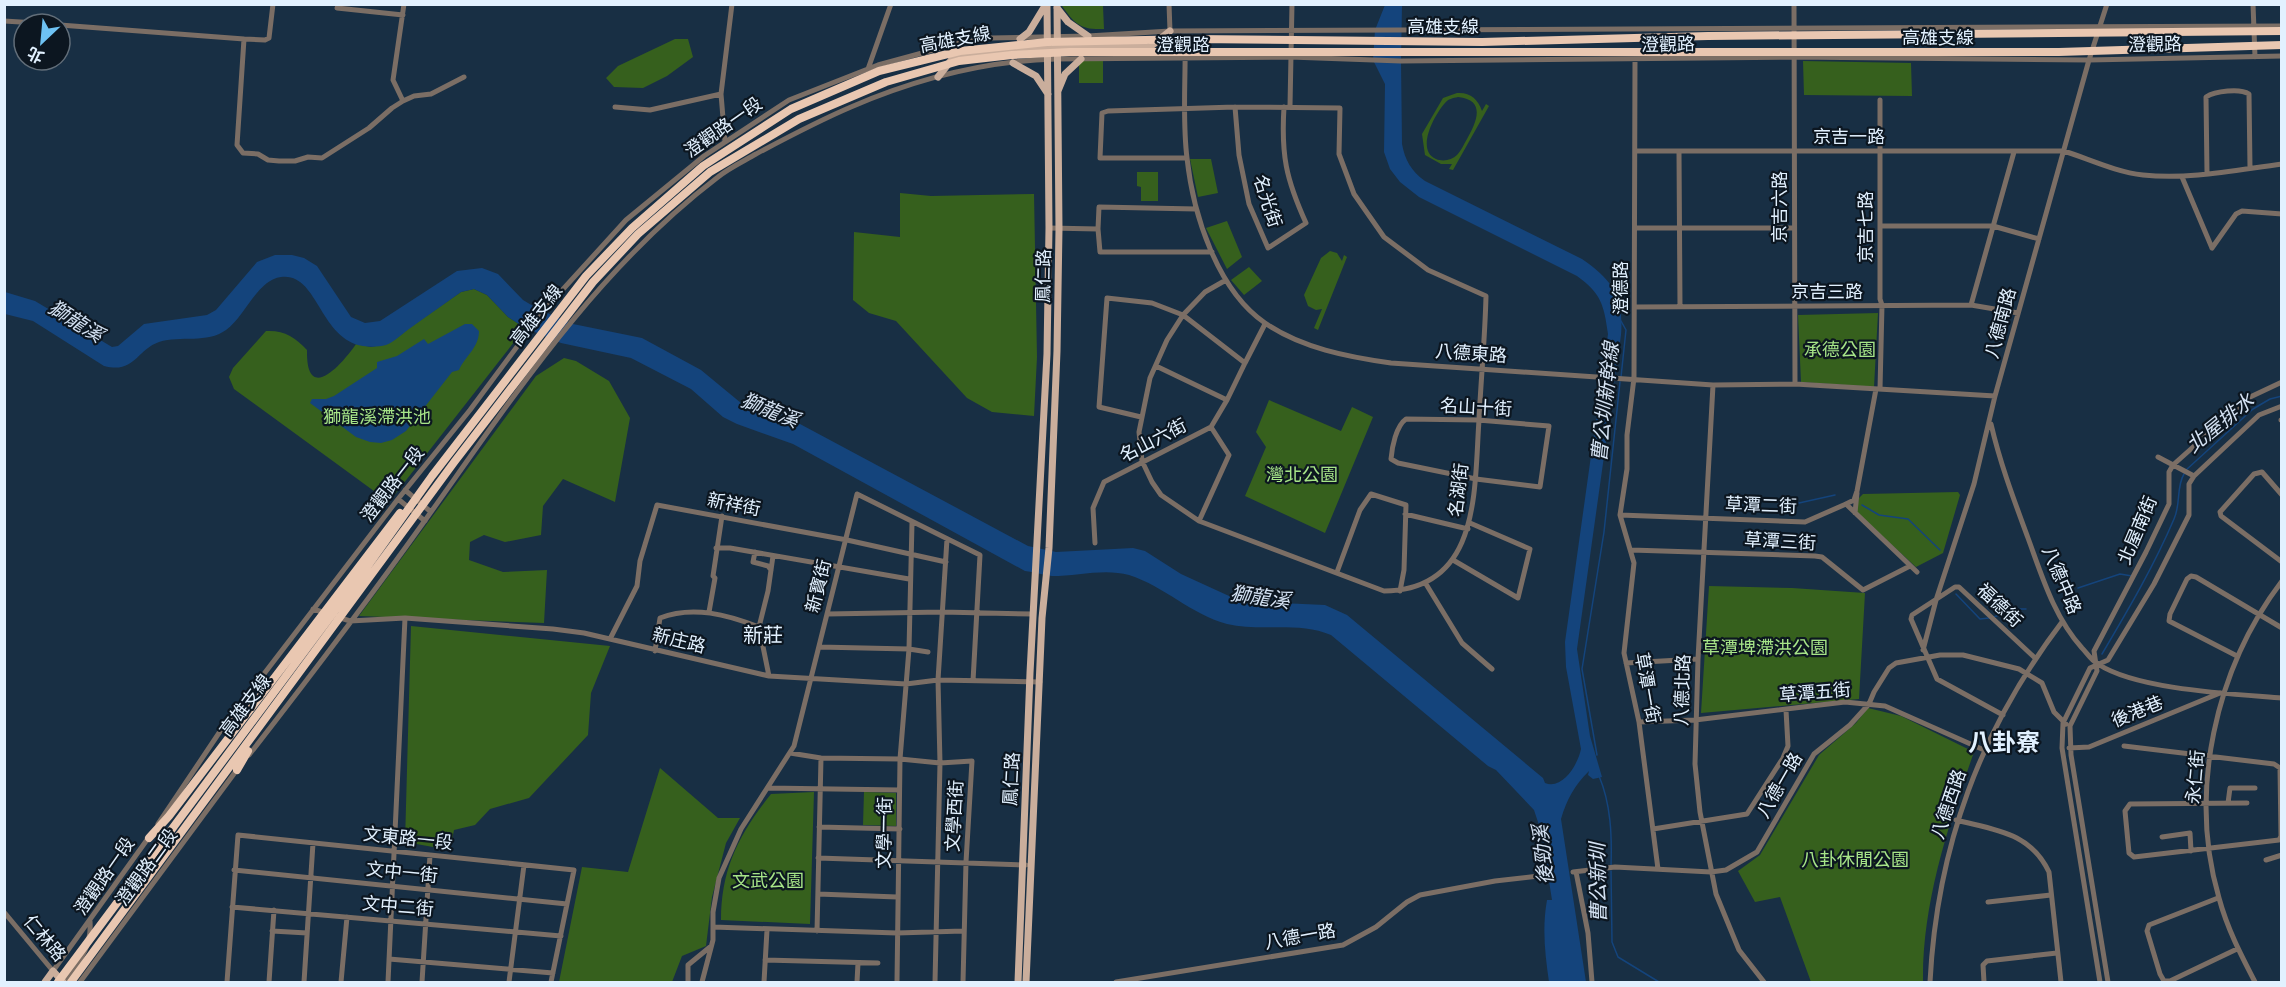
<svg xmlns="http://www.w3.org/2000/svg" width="2286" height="987" font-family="'Roboto Condensed','Noto Sans TC',sans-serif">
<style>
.green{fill:#36601d;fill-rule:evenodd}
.water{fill:#14447c}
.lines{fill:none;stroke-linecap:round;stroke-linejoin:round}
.stream{stroke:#14447c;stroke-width:1.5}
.minor{stroke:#7b6e65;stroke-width:5}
.major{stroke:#caae9c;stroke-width:7}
.highway-bridge{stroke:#e9c7b1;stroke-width:8}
.labels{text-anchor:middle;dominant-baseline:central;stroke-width:4.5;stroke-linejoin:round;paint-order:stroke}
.street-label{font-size:18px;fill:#e2f1ff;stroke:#0c1620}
.park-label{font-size:18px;fill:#a7e588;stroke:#0c1620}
.water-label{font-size:20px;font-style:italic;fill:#d4e2f3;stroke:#0c1620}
.neighbourhood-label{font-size:20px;fill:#e2f1ff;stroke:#0c1620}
.district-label{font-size:24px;font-weight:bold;fill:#e2f1ff;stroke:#0c1620}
</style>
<rect width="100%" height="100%" fill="#182f44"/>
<path class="green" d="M1062,6H1103L1104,29C1080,30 1075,24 1062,6Z
M675,39H688L693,57L667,76L643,88L614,87L606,78L618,66Z
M1082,61H1103V83H1079V65Z
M1803,61L1911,63L1912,96L1804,95Z
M1457,93C1470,92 1478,99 1482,111L1486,104L1489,106L1453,170L1449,169L1452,164H1441L1425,155L1422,134L1443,98ZM1458,97C1487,100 1476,123 1467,139C1464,144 1461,151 1457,155C1452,160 1443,162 1436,159C1415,150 1435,114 1445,103C1448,99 1453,98 1458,97Z
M1190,159H1211L1218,193L1198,197Z
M1137,172H1158V201H1141V187L1137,186Z
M900,193L931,196L1034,194L1037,357L1034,416L992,412L967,398L896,321L869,313L853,300L854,232L900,237Z
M1227,221L1242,257L1227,269L1206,228Z
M1330,251L1337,253L1342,261L1344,255L1347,257L1318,330L1314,328L1322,309L1316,310L1308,306L1304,295L1321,258Z
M1249,267L1262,281L1244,295L1231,280Z
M474,289L487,295L508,317L525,328L389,502L234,389L229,377L233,368L266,331C284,330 295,337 307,350C306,404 341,366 356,344L371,347L386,344L461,292Z
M1878,313L1874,387L1801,382L1798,315Z
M564,358L576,361L609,381L630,418L615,502L563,479L543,506L541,535L505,542L484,535L470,542L469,560L503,572L547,570L544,623L359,616L536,376Z
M1269,400L1341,431L1352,407L1373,417L1325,533L1245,496L1266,447L1256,432Z
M1958,492L1960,495L1943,553L1916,567L1856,512L1859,498L1863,494Z
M1709,586L1792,588L1865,593L1859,699L1701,713Z
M411,626L610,646L591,693L588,735L529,798L490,809L475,825L454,830L450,850L405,842Z
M1868,708L1901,716L1974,752C1948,826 1922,904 1923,982H1811L1780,897L1755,902L1738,871L1760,855L1819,755L1856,723Z
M660,768L718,818H740L726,843L712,897L706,946L682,956L672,982H559L582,867L628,872Z
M814,792L810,924L721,920C721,869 739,834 771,794Z
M864,792L896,793V826L863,825Z"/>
<path class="water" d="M1385,5H1402L1401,61L1402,144C1405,160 1411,171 1425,181L1582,259C1613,280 1624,298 1621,335L1577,649L1590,736L1602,777L1593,779L1588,775L1589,771C1574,786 1567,799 1561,819L1586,982H1549C1545,954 1542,928 1547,900H1552L1541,831L1534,810L1496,770L1488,766L1331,635C1298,621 1261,632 1227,624C1192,615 1164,586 1129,575C1105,568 1077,576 1052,576C1043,575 1034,572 1025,571L793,444L737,424L723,417L691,389L631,358L561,343L525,328L508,317L487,295L474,289L461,292C444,304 426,317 409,329C402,334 394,342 386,345C379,347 370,347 363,346C319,339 318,272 281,277C257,280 245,317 226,330C207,344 181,335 159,342C136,350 135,374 104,366L33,321L5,314V292L35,301L112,347L118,346L144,324L207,315L216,310L257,262L275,255H292L304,258L317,266L351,317L365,323L380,321L457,271L482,268L498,274L523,300L538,309L573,324L642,338L701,370L741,403L800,424L1028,546L1056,552L1133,548L1145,551L1181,574L1240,601L1325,605L1347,615L1543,778L1545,783C1563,790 1578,764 1581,749L1566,667L1565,642L1608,334C1604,305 1601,293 1577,276L1419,197L1400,182L1390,169L1384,152L1385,84L1373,60L1375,30Z
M465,324H472L479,331C479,348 465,356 459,370L452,372L406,431L392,440L381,443L370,442L356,437L310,403L312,399H326L334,396L377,368V362L397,356L424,339L428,344Z"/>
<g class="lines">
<path class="stream" d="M1621,321L1626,330L1621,377
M2186,470L2253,409L2270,399L2282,396
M1862,505L1879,515L1908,519L1940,550
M1785,512L1799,503L1835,495
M2078,588L2120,574L2132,576
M1956,594L1980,619L1989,618
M1994,617L2014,609H2026
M2102,654C2128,610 2154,566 2174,519C2181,504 2176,487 2184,474
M1597,755L1582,669L1604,532L1620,382
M1599,776C1611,804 1612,836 1611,866
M1611,871L1612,942L1618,957L1659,982"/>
<path class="minor" d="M273,4L269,38L265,40L244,39L237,145L243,153L258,154L268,160L279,161H295L308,157L322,158L369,128L392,108L403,101L414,96L431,94L464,77
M1169,4L1170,31
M1794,4L1795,384
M2253,4L2255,57
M337,8L403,15
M4,21L53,24
M60,25L244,39
M1185,39C1186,78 1182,118 1187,158C1193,214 1217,290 1265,323C1301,348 1348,357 1391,363L1713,385L1795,384L1995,396
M1635,60L1634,378L1627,435V469L1620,515L1634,563L1624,653L1639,722L1658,869
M868,69L891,4
M403,101L393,80L404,4
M1290,106L1292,4
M615,107L650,110L721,94
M1235,107L1239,155L1249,204L1268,248L1306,223C1286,179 1281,155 1284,107
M725,142L721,94L732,4
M1635,151H2064C2089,159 2116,172 2143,175C2189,180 2236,170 2282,164
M1679,152L1680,307
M1187,158H1100L1102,113L1108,111L1235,107L1340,108L1339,154L1354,194L1384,237L1428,270L1486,296C1485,338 1481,378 1479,420C1474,490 1481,590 1384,591L1199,521L1161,495L1152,482L1142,461L1139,432L1150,378L1167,340L1183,315L1205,292L1226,280
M2207,173L2206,97C2215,91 2240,88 2249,94L2250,168
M2182,177L2212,248
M1196,209L1099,207L1098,229L1100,252H1212
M1880,226H1993L2039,239
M1049,228L1098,229
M1635,228H1794
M2212,248L2236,214L2242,211L2282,214
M1971,305L2014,152
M1635,307L1971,305L2018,313
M1245,363L1265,324
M1713,385L1698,659L1695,764L1700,812L1716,894L1739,950L1764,982
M1880,389L1882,305L1880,299V100
M1141,417L1099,407L1107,298L1152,303L1183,315L1245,363L1227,400L1156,366
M1406,419L1478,420L1549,426L1540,487L1476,479L1398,463L1391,459C1392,447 1396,426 1406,419Z
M2281,420H2282
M1991,424C2000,463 2014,500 2028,538C2042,576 2054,617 2082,648C2087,653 2091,660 2098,664C2137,690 2234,694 2282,698
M1211,427L1227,400
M2158,457L2194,476
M405,490L431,512
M2282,495L2262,472L2254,474L2220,512L2221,516L2282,562
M398,499L425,521
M1846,504L1917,572
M1855,513L1857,493
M1405,514L1468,529
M1620,515L1805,522L1846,504L1854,500L1857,491L1876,389
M1095,543L1093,508L1104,482L1211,427L1229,455L1199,521
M716,548H730L909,579
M1631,550L1815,556L1822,557L1863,590L1910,566
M755,552L753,562L768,566L771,570
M1453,560L1518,598L1530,549L1470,523
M1337,572L1360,510L1371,494L1406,505L1404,570L1400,591
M1426,584L1462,643L1492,669
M313,609L350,621L405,618L553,629L584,633L769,676L906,684L938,680L1040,682
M709,612L715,578L713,576L722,516
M827,614L942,612L1033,614
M610,639L637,586L640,561L657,505L847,540L946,562
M819,647L909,649L928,652
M1923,650L1936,600L1974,484L1995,396L2089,60L2107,4
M655,651L660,618C693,605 728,615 759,627
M2237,656L2169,621L2170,614L2187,579L2191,576L2196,577L2282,628
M1626,663L1698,659
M769,676L759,627L768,591L773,556
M2003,715L1937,679L1911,619L1912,615L1955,587H1959L2035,658
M1639,722L1695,720L1845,702L1885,706L1984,750
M2124,746L2274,764L2280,768L2281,836L2279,840L2134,857L2129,853L2125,811L2130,804L2247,803
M2069,748L2089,747L2220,693
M790,753L821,758L900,759L940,763L972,761L966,862L963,982
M249,755C309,678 369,599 426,519C513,397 597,269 718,177C729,168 744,161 756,154C788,137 818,121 851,107C916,79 986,61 1056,59L1290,57L1401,61L1794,57L2089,60L2282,56
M768,788L899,790
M2228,803L2230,788H2255
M1956,820C1995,830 2030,832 2049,872L2061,982
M158,824L221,730L398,499L470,410L545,309L626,220L704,156L789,100L878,65L959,43L991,38L1088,36L1170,31L2282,26
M819,827L900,829
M1653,829L1747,814L1783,758L1788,746L1786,710
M2162,837L2190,833L2191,851
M818,858L1026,865
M2266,860L2282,855
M234,870L567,904
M1573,872L1615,867L1711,872L1726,870L1757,852L1814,754L1850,725L1869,704L1874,692L1889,668L1896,663L1940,655H1963L2019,669L2042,683L2054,712L2066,724
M1576,872L1588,933L1592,982
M818,894L897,897
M2218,898L2149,925L2147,931L2160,974L2164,981H2170L2237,949
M1988,902L2051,895
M232,907L561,936
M4,912L53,971L149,837
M713,927L897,933L963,931
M272,931L307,933
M817,931L821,758
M389,959L553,973
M765,960L878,963
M65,982C79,962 92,947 90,921
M80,982L239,767
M227,982L238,835L574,870L551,982
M269,982L274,910
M304,982L313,843
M341,982L347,917
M388,982L405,618
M422,982L430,855
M509,982L524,865
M688,982V965L710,947
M702,982L713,940V912L719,878L741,829L794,746L857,494L980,555L973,681
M764,982L767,930
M857,982L858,963
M897,982L900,759L909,649L912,523
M935,982L940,763L938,680L947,539
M1116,982L1343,945L1376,927L1407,902L1420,895L1495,881L1547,875
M1930,982C1937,847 1980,730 2062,622
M1984,982L1983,965L1987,961L2057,953
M2100,982L2062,748L2063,723L2090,668L2108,660L2154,584L2189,515V484L2194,476L2259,415L2282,406
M2108,982L2071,755L2070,726L2097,671L2094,651L2146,552L2169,504V472L2173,465L2248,398L2282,382
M2255,982C2241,955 2227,928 2219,898C2188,792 2215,669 2282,581"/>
<path class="major" d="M1057,8L1068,22L1088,36
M1020,39L1029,32L1046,4
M1052,49L1056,47H1150L1170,31
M1013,63L1036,76L1048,94
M938,77L953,58L1048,47
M1058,91L1065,74L1081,59
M45,982L53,971L63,982
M1018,982L1030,673L1047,354L1049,228L1047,4
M1026,982L1042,618L1049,548L1057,351L1059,229L1057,4"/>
<path class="highway-bridge" d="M237,770L248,751
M149,838L169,816L400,513
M58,982L359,578L432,476L586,276L632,228L703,166L791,109L879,71L960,51L1047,42L1194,39L1482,42L1708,36L2282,31
M71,982L455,461L593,282L638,234L710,172L799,119L886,82L959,61L1012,55L1070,52H2059L2282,45"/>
</g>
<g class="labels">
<g class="street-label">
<text x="1443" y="26">高雄支線</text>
<text x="1938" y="37">高雄支線</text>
<text transform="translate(955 39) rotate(-11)">高雄支線</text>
<text x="1183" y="44">澄觀路</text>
<text transform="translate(1668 44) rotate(-1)">澄觀路</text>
<text transform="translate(2155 44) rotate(-1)">澄觀路</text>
<text transform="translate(723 127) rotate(-35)">澄觀路一段</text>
<text x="1849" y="136">京吉一路</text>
<text transform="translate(1268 201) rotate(72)">名光街</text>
<text transform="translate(1779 207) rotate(-90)">京吉六路</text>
<text transform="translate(1865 227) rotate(-90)">京吉七路</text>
<text transform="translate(1043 276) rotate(-89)">鳳仁路</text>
<text transform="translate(1620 288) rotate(-90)">澄德路</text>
<text x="1827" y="291">京吉三路</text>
<text transform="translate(536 315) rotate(-52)">高雄支線</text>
<text transform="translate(2000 323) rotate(-75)">八德南路</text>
<text transform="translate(1471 353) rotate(4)">八德東路</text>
<text transform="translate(1476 407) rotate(3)">名山十街</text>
<text transform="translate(1153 440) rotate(-27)">名山六街</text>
<text transform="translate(392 484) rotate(-52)">澄觀路一段</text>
<text transform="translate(1458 490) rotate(-83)">名湖街</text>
<text transform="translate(734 504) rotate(11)">新祥街</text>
<text transform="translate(1761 505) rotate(2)">草潭二街</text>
<text transform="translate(2137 530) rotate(-67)">北屋南街</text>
<text transform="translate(1780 541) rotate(3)">草潭三街</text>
<text transform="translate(2062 580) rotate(67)">八德中路</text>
<text transform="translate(818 586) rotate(-76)">新寶街</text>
<text transform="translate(2000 605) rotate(43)">福德街</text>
<text transform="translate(679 640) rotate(14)">新庄路</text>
<text transform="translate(1648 688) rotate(80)">草潭一街</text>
<text transform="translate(1682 690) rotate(-88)">八德北路</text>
<text transform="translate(1815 692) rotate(-5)">草潭五街</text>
<text transform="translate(245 705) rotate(-53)">高雄支線</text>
<text transform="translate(2137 711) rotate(-22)">後港巷</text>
<text transform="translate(2195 777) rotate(-85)">永仁街</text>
<text transform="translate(1011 779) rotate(-87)">鳳仁路</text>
<text transform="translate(1779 785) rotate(-60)">八德一路</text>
<text transform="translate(1948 804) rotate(-71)">八德西路</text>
<text transform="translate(954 816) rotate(-87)">文學西街</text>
<text transform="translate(884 833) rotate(-89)">文學一街</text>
<text transform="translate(408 838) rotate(6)">文東路一段</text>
<text transform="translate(146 867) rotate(-54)">澄觀路二段</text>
<text transform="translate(402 872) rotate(6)">文中一街</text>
<text transform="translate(104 876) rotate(-55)">澄觀路一段</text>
<text transform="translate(398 906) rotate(5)">文中二街</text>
<text transform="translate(1300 936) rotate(-10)">八德一路</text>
<text transform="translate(45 938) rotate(50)">仁林路</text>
</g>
<g class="park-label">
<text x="1840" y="349">承德公園</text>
<text x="377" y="416">獅龍溪滯洪池</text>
<text x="1302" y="474">灣北公園</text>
<text x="1765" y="647">草潭埤滯洪公園</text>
<text x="1855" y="859">八卦休閒公園</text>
<text x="768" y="880">文武公園</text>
</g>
<g class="water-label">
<text transform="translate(76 321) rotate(32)">獅龍溪</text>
<text transform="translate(1605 402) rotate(-84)">曹公圳新幹線</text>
<text transform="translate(770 410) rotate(22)">獅龍溪</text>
<text transform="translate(2220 423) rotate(-39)">北屋排水</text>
<text transform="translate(1260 597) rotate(8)">獅龍溪</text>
<text transform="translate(1543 855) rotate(-96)">後勁溪</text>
<text transform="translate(1598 883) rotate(-91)">曹公新圳</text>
</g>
<g class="neighbourhood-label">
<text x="763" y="635">新莊</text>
</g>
<g class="district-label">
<text x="2004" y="743">八卦寮</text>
</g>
</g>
<rect width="2286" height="987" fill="none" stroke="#e2f1ff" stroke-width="12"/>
<g transform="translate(42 42) rotate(206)"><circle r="28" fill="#0c1620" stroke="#626e79" stroke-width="1.5"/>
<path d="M0-4.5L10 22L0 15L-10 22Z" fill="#6ec2f3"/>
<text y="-9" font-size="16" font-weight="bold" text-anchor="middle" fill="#e2f1ff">北</text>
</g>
</svg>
